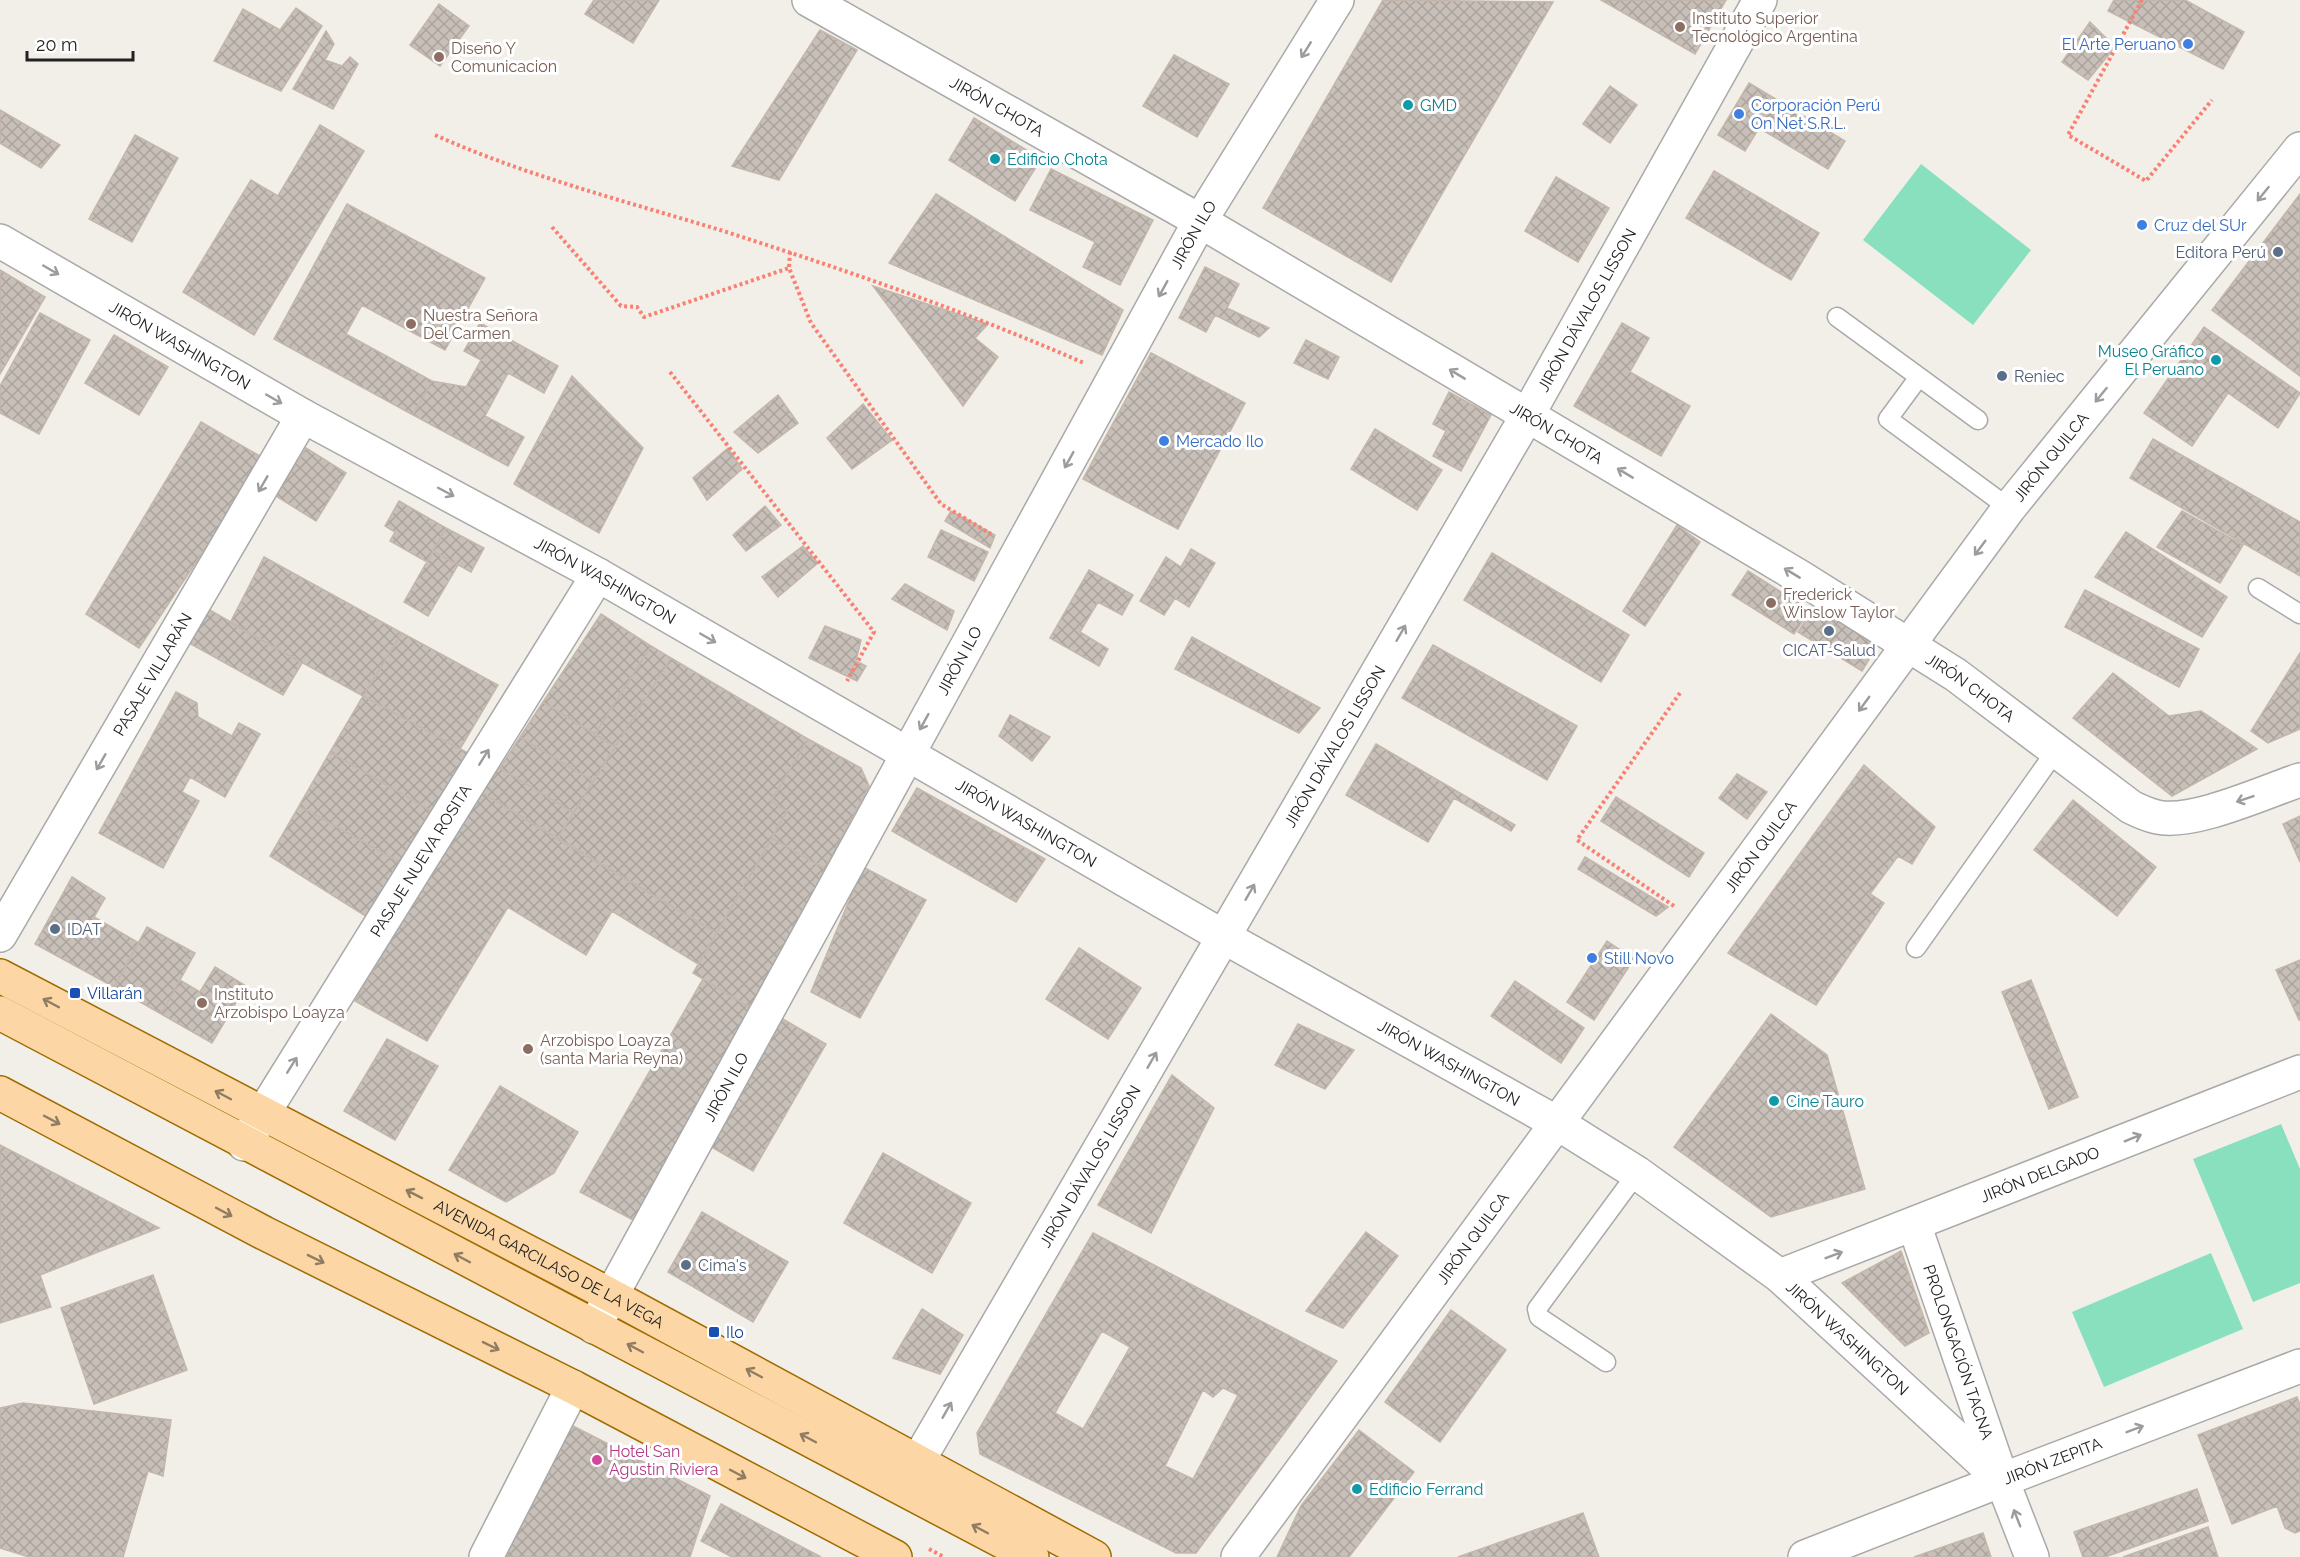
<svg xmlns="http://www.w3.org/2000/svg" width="2300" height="1557" font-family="Raleway,sans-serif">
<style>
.pitch{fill:#88e0be}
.building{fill:url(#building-cross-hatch);stroke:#c4b6ab;stroke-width:1.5;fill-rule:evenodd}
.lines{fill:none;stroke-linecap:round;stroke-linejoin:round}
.service-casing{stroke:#a9a9a9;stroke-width:21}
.minor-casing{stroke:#a9a9a9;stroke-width:36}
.tertiary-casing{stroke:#a9a9a9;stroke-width:36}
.primary-casing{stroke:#a06b00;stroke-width:36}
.path{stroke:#fa8072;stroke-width:4;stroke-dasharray:3 3;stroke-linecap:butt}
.service{stroke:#fff;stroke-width:18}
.minor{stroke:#fff;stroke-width:33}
.tertiary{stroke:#fff;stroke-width:33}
.primary{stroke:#fcd6a4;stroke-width:33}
.oneway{stroke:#9c9c9c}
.oneway2{stroke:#8f7c63}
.education-dot{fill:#8d6e63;stroke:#fff;stroke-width:2}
.shop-dot{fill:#3f7fe0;stroke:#fff;stroke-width:2}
.culture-dot{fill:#0f9aa8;stroke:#fff;stroke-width:2}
.service-dot{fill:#5c6f8a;stroke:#fff;stroke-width:2}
.transit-dot{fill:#1a4fb4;stroke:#fff;stroke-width:2}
.hotel-dot{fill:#d1479c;stroke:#fff;stroke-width:2}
.labels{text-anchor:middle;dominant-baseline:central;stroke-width:6;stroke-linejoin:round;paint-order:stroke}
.education-label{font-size:16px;fill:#785e54;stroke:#fff;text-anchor:start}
.shop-label{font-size:16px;fill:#366cbe;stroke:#fff;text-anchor:start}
.culture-label{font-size:16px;fill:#0d838f;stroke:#fff;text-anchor:start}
.street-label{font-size:16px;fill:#222;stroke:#fff}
.service-label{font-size:16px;fill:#4e5e75;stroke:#fff;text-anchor:start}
.transit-label{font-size:16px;fill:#164399;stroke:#fff;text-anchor:start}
.hotel-label{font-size:16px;fill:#b23c85;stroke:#fff;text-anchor:start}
</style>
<defs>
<pattern id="building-cross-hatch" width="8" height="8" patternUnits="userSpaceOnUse" patternTransform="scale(1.5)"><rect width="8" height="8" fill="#c7bfb8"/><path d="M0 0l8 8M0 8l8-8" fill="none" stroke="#aba49e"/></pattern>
</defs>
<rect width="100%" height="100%" fill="#f2efe9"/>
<path class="pitch" d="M1921,164L2031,250L1973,325L1863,240Z
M2281,1124L2300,1169V1283L2253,1302L2193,1159Z
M2211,1253L2243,1329L2104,1387L2072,1312Z"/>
<path class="building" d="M594,0H659L633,43L585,14Z
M1383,0L1553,2L1391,282L1263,208Z
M1601,0H1726L1695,54Z
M2114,0H2185L2244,32L2223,69L2108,11Z
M439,4L469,26L440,66L410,45Z
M296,8L322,26L281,91L214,61L243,9L280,30Z
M2090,22L2115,47L2088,80L2062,62Z
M820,30L857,50L779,180L732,166Z
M326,31L334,44L325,60L342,66L350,57L358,64L333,109L293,89Z
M1174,55L1229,84L1197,137L1143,106Z
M1749,83L1845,141L1828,169L1759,128L1745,151L1718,135Z
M1610,86L1637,105L1610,143L1583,124Z
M0,110L60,145L41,168L0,143Z
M974,118L1041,159L1015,201L949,160Z
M320,125L364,151L254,335L183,292L251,180L278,196Z
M135,135L178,158L132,242L89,219Z
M1051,169L1153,220L1120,285L1083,267L1095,242L1030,210Z
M1714,171L1819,233L1791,280L1686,218Z
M1556,177L1609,208L1578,262L1525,231Z
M936,194L1123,310L1102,355L889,263Z
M2300,194V376L2212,310Z
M347,204L485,278L445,350L362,305L346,334L432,381L413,415L274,339Z
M1205,267L1239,284L1227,308L1269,328L1259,337L1215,315L1206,332L1179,318Z
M0,270L45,297L0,374Z
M873,286L988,324L975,338L998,357L963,406Z
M40,313L90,340L39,434L0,413V386Z
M480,323L558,366L544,393L508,373L485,416L524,437L508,466L413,415L432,381L466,387L481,360L464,351Z
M1622,323L1649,338L1630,372L1690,406L1661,456L1574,406Z
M2204,327L2300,393L2278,428L2228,393L2192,446L2144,413Z
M114,335L168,367L139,415L85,383Z
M1306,340L1339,357L1328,379L1294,363Z
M1151,353L1245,403L1178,529L1083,479Z
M572,376L643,448L599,533L514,484Z
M1449,392L1491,415L1461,471L1433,456L1446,431L1433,424Z
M778,395L798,423L758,453L734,432Z
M863,404L892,440L852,469L827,438Z
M201,422L265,459L139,648L86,614Z
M1375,429L1442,470L1417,510L1351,469Z
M2153,439L2300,522V576L2130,478Z
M306,448L346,473L316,521L276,496Z
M728,448L742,469L707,500L693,478Z
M399,501L446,528L427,562L390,541L395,532L385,526Z
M765,506L781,525L746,551L733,535Z
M951,511L995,535L990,548L945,521Z
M2182,511L2243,545L2220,583L2157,547Z
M1677,525L1700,542L1645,626L1623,611Z
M446,528L484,548L471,572L433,551Z
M941,530L988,552L974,581L928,557Z
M2126,532L2227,597L2202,637L2095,577Z
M803,546L818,563L778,597L762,577Z
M1191,549L1215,563L1189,607L1175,598L1164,615L1140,601L1166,557L1181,567Z
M433,551L458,565L428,616L404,602Z
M1492,553L1629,635L1601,682L1464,600Z
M264,557L402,633L363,696L230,623Z
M1089,570L1133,595L1122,615L1098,602L1080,632L1108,649L1099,666L1050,638Z
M1748,571L1810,610L1794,634L1732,595Z
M905,584L954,611L947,630L892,599Z
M2085,590L2199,649L2179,687L2065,627Z
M1817,602L1875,638L1876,648L1862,671L1798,632Z
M208,609L302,663L283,695L189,643Z
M601,614L651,646L595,734L543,702Z
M825,626L861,640L856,661L866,666L857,681L809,658Z
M402,633L498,685L460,749L363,696Z
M1192,637L1320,708L1299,733L1175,669Z
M1433,645L1577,726L1547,780L1402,698Z
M651,646L671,658L615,747L595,734Z
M2300,653V729L2268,743L2251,731Z
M671,658L808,739L771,801L787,811L717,933L557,839Z
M2113,673L2169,716L2201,711L2257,749L2172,796L2073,718Z
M176,692L197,703L198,717L232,736L239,723L260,734L225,797L190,777L182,792L199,801L163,868L99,833Z
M363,696L468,753L431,811L330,752Z
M543,702L615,747L593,781L520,737Z
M1010,715L1050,737L1032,761L999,736Z
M520,737L593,781L574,813L500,768Z
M808,739L861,768L869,786L825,869L772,838L787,811L771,801Z
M1376,744L1515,825L1511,831L1454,798L1428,842L1346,795Z
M330,752L431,811L401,863L299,806Z
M495,765L574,813L557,839L479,791Z
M1864,765L1935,827L1912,864L1898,856L1870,894L1884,903L1816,1005L1728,953Z
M1737,774L1767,792L1747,819L1719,798Z
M917,788L1045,859L1016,902L892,831Z
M479,791L717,933L698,964L612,911L586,955L508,907L427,1041L355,1001Z
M1616,797L1704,853L1689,877L1601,821Z
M2073,800L2156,867L2117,916L2034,850Z
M299,806L401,863L367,917L270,856Z
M2300,816V862L2283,824Z
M772,838L825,869L752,1009L693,973Z
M1585,857L1668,907L1656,916L1578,869Z
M863,867L926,900L860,1018L811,992Z
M72,877L105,898L94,917L139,943L114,987L35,944Z
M147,927L195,953L161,1014L114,987Z
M1607,941L1634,959L1594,1020L1567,1002Z
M1079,948L1141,988L1108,1039L1046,999Z
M2300,960V1020H2299L2276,970Z
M215,967L246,986L212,1043L161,1014L180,980L200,992Z
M703,979L752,1009L635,1221L580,1192Z
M2031,980L2078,1097L2049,1109L2002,992Z
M1515,981L1584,1028L1561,1063L1491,1016Z
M1771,1014L1827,1055L1865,1189L1771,1217L1674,1147Z
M781,1018L826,1044L753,1171L708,1145Z
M1298,1024L1354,1050L1325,1089L1275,1065Z
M387,1039L438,1066L395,1140L344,1111Z
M1172,1075L1214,1108L1151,1233L1098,1205Z
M500,1086L578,1132L554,1173L506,1202L449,1170Z
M0,1145L159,1228L40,1275L51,1307L0,1323Z
M883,1153L971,1203L932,1273L844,1223Z
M702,1212L788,1262L753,1322L668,1272Z
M1366,1232L1398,1256L1343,1328L1306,1311Z
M1093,1233L1337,1361L1196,1553H1176L980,1454L977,1433ZM1102,1331L1130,1347L1083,1429L1055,1413ZM1223,1388L1238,1395L1193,1479L1165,1466L1203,1390L1213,1397Z
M1901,1251L1929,1333L1905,1346L1842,1283Z
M153,1275L187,1370L94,1404L61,1308Z
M922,1309L963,1335L940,1374L893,1358Z
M1451,1310L1506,1350L1440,1442L1385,1402Z
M2297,1397L2300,1405V1531L2295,1533L2285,1528L2277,1506L2232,1524L2198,1435Z
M23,1403L171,1420L163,1476L148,1471L123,1557H29L0,1548V1408Z
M571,1425L710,1496L690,1557H505Z
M1359,1430L1414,1472L1349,1557H1277L1301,1506Z
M2197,1489L2208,1521L2105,1557H2083L2074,1532Z
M721,1504L821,1557H732L701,1541Z
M1583,1513L1599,1557H1458Z
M2208,1527L2218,1557H2123Z
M1983,1533L1991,1557H1914Z"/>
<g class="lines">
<defs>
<path id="service" d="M1837,317L1978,420
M1919,377L1888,419L2009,508
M2258,588L2300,614
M1916,948L2055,752
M1606,1362L1539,1317L1537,1309L1637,1173"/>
<g id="minor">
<path id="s1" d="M0,935L303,416"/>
<path id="s2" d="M244,1144L598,575"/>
<path id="s3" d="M1780,1276L2300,1072"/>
<path id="s4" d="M594,1327L1200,221L1337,0"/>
<path id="s5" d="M904,1485L1527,416L1760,0"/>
<path d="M486,1557L573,1387"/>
<path d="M1805,1557L2002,1480L1914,1224"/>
</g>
<g id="tertiary">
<path id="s6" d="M809,0L1200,221L1800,577L1956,675L2131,807C2139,811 2148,815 2157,817C2193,825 2264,792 2300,780"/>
<path id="s7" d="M0,241L303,416L598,575L1224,937L1557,1123L1637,1173L1780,1276L2002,1480L2032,1557"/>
<path id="s8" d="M2002,1480L2300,1366"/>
<path id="s9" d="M1238,1557L2009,508L2300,149"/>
</g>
<g id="primary">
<path id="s10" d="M0,976L612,1296L1094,1557"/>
<path d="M0,1013L1032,1557"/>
<path d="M0,1093L264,1233L573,1387L895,1557"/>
</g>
</defs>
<use href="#service" class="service-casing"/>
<use href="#minor" class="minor-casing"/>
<use href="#tertiary" class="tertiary-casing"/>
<use href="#primary" class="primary-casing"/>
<path class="path" d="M2142,0L2068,135L2146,181L2212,100
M435,135C526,176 625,201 720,230C843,269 965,311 1084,363
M552,227L621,306L637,307L644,317L789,268
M790,252L789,268L811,323L941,504L991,534
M670,372L874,632L847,681
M1674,906L1577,840L1680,693
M929,1549L944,1557"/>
<use href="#service" class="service"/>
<use href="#minor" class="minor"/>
<use href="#tertiary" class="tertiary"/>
<use href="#primary" class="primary"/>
</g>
<defs><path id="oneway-shaft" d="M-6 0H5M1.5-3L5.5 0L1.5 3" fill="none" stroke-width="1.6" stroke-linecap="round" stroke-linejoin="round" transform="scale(1.5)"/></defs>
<g class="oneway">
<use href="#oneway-shaft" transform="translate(1306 50) rotate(122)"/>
<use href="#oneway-shaft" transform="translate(2263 194) rotate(129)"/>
<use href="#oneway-shaft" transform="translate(51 270) rotate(30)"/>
<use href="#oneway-shaft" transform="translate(1163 289) rotate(119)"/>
<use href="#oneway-shaft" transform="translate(1457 374) rotate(-149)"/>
<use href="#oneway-shaft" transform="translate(2101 395) rotate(129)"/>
<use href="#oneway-shaft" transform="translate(274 399) rotate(30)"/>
<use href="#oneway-shaft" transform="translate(1069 460) rotate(119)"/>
<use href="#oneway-shaft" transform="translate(1625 473) rotate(-149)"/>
<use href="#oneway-shaft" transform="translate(263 484) rotate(120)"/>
<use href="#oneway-shaft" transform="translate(446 492) rotate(28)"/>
<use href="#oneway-shaft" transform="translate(1980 548) rotate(127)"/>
<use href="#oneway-shaft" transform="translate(1792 573) rotate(-149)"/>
<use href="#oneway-shaft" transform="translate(1401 633) rotate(-60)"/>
<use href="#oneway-shaft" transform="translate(708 638) rotate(30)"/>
<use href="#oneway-shaft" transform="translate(1864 704) rotate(126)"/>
<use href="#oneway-shaft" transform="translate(924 722) rotate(119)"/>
<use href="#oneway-shaft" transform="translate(484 757) rotate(-58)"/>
<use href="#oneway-shaft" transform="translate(101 762) rotate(120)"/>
<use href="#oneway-shaft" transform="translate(2245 799) rotate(161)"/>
<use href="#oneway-shaft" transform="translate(1250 892) rotate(-60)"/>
<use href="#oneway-shaft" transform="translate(1152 1060) rotate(-60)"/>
<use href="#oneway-shaft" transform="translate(292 1065) rotate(-58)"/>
<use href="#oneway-shaft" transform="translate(2133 1138) rotate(-22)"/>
<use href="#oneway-shaft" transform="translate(1834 1255) rotate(-21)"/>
<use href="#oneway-shaft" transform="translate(947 1410) rotate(-60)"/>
<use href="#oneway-shaft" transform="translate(2135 1429) rotate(-21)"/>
<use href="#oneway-shaft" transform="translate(2017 1518) rotate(-111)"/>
</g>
<g class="oneway2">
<use href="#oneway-shaft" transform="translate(51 1003) rotate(-152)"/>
<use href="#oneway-shaft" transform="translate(223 1095) rotate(-152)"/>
<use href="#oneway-shaft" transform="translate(52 1120) rotate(28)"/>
<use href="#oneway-shaft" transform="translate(414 1194) rotate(-153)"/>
<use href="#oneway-shaft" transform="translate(224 1212) rotate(28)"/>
<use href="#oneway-shaft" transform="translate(462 1258) rotate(-152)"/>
<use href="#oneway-shaft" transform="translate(316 1259) rotate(26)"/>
<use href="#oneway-shaft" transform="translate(491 1346) rotate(26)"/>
<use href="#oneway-shaft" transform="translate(635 1348) rotate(-152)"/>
<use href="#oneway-shaft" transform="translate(754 1373) rotate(-152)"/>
<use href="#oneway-shaft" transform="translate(808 1438) rotate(-152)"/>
<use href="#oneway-shaft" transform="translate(738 1474) rotate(28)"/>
<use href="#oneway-shaft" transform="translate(980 1529) rotate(-152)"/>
</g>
<g class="education-dot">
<circle cx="1680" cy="27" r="6"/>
<circle cx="439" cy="57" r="6"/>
<circle cx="411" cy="324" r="6"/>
<circle cx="1771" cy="603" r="6"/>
<circle cx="202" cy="1003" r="6"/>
<circle cx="528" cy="1049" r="6"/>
</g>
<g class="shop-dot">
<circle cx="2188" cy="44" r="6"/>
<circle cx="1739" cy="114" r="6"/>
<circle cx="2142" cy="225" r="6"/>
<circle cx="1164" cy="441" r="6"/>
<circle cx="1592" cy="958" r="6"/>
</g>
<g class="culture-dot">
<circle cx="1408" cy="105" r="6"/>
<circle cx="995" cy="159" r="6"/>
<circle cx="2216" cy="360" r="6"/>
<circle cx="1774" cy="1101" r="6"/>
<circle cx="1357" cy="1489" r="6"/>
</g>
<g class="service-dot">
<circle cx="2278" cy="252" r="6"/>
<circle cx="2002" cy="376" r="6"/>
<circle cx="1829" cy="631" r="6"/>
<circle cx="55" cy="929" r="6"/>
<circle cx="686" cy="1265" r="6"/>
</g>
<g class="transit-dot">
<rect x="69" y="987" width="12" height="12" rx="3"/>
<rect x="708" y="1326" width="12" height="12" rx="3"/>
</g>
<circle class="hotel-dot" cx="597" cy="1460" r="6"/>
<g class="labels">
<g class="education-label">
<text x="1692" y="18">Instituto Superior<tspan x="1692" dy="18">Tecnológico Argentina</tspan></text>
<text x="451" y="48">Diseño Y<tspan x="451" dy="18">Comunicacion</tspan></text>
<text x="423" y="315">Nuestra Señora<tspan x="423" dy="18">Del Carmen</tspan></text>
<text x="1783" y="594">Frederick<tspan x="1783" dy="18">Winslow Taylor</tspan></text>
<text x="214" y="994">Instituto<tspan x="214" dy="18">Arzobispo Loayza</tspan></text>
<text x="540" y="1040">Arzobispo Loayza<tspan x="540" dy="18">(santa Maria Reyna)</tspan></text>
</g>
<g class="shop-label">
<text x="2176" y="44" text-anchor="end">El Arte Peruano</text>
<text x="1751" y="105">Corporación Perú<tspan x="1751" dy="18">On Net S.R.L.</tspan></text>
<text x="2154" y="225">Cruz del SUr</text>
<text x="1176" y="441">Mercado Ilo</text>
<text x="1604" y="958">Still Novo</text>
</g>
<g class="culture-label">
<text x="1420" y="105">GMD</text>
<text x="1007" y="159">Edificio Chota</text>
<text x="2204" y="351" text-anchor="end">Museo Gráfico<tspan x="2204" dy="18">El Peruano</tspan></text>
<text x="1786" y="1101">Cine Tauro</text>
<text x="1369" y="1489">Edificio Ferrand</text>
</g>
<g class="street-label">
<text stroke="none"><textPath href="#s6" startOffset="216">JIRÓN CHOTA</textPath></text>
<text stroke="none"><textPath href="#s4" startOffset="1246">JIRÓN ILO</textPath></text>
<text stroke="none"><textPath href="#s5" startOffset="1359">JIRÓN DÁVALOS LISSON</textPath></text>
<text stroke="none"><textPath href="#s7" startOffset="208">JIRÓN WASHINGTON</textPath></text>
<text stroke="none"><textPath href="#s6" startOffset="864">JIRÓN CHOTA</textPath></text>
<text stroke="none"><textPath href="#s9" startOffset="1368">JIRÓN QUILCA</textPath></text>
<text stroke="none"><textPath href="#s7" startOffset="694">JIRÓN WASHINGTON</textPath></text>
<text stroke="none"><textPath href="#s4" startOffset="760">JIRÓN ILO</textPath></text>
<text stroke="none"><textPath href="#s1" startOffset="302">PASAJE VILLARÁN</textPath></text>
<text stroke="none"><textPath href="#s6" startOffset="1350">JIRÓN CHOTA</textPath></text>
<text stroke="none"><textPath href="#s5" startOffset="855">JIRÓN DÁVALOS LISSON</textPath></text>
<text stroke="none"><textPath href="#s7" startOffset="1180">JIRÓN WASHINGTON</textPath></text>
<text stroke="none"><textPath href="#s9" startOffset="882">JIRÓN QUILCA</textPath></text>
<text stroke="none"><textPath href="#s2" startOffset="334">PASAJE NUEVA ROSITA</textPath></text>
<text stroke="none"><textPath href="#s7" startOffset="1666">JIRÓN WASHINGTON</textPath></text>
<text stroke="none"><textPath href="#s4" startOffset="274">JIRÓN ILO</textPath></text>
<text stroke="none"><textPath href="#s5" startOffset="369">JIRÓN DÁVALOS LISSON</textPath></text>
<text stroke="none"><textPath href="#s3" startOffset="279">JIRÓN DELGADO</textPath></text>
<text stroke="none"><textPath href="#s9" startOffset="396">JIRÓN QUILCA</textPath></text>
<text stroke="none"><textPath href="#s10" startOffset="620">AVENIDA GARCILASO DE LA VEGA</textPath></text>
<text stroke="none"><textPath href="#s7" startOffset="2152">JIRÓN WASHINGTON</textPath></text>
<text transform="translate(1958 1352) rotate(71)">PROLONGACIÓN TACNA</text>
<text stroke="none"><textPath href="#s8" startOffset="54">JIRÓN ZEPITA</textPath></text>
</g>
<g class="service-label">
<text x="2266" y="252" text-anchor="end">Editora Perú</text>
<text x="2014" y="376">Reniec</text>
<text x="1829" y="650" text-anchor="middle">CICAT-Salud</text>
<text x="67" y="929">IDAT</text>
<text x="698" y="1265">Cima's</text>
</g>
<g class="transit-label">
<text x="87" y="993">Villarán</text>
<text x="726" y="1332">Ilo</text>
</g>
<g class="hotel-label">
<text x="609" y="1451">Hotel San<tspan x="609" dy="18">Agustin Riviera</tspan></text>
</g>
</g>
<path d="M27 51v9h106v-9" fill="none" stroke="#222222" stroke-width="3"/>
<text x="36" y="51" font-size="18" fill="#222222" stroke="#ffffff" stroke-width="4.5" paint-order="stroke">20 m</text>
</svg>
